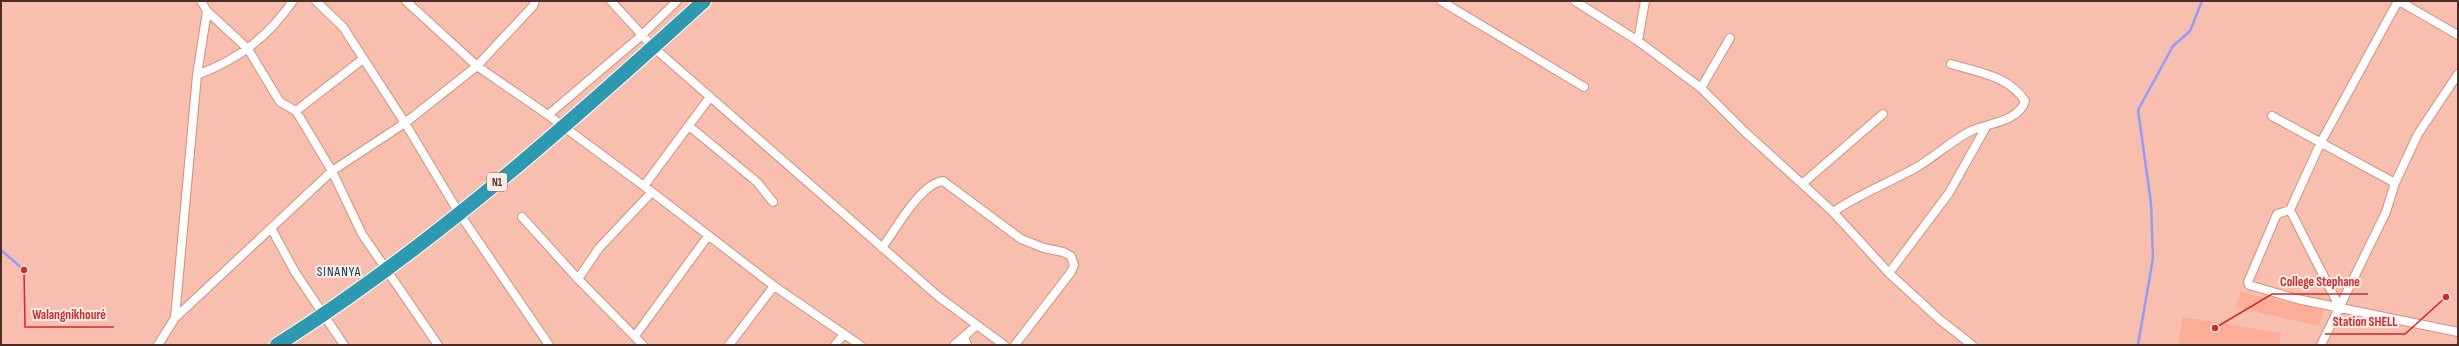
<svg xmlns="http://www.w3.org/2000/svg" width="2459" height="346" font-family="'Sofia Sans Condensed',sans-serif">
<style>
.built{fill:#fbad98}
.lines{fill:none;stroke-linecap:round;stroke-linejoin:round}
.stream{stroke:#909dfe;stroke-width:2.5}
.street-casing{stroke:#d38f7c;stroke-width:10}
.highway-casing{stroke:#fff;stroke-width:16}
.street{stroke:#fff;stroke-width:8}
.highway{stroke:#2e9ab2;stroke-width:14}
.labels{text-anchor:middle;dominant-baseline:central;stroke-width:4;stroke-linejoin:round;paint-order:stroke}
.shield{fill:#fbece7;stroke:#7e6660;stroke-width:1}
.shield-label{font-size:11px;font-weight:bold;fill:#492d26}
.neighbourhood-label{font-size:13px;letter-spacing:1px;fill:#03414d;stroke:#fbece7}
.leader{fill:none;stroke:#d62828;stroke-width:1.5}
.callout-dot{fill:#d62828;stroke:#fbece7;stroke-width:1.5}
.callout-label{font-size:13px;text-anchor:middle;font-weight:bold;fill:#d62828;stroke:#fbece7;stroke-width:4;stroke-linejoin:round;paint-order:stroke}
</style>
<rect width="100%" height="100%" fill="#f8bfaf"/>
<path class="built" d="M2240,292L2323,310L2319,326L2236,307Z
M2183,317L2281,333L2279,345H2178Z"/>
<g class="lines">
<path class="stream" d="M1,250L24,270
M2138,345L2153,258L2151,203L2138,110L2173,46L2190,31L2202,1"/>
<defs>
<path id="street" d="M316,1L343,27L405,123L459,213L549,345
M406,1L477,66L548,115L652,192L774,286L860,345
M611,1L653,47L939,297L1004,345
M1441,1L1584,87
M1575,1L1638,41L1701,88L1744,131L1833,212L1889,273L1939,319L1972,345
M2399,1L2458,35
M207,11L248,49L280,102L296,111
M1638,41L1645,1
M363,59L296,111L332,171L362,234L438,345
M197,75C239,59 267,38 293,1
M1701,88L1730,38
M548,115L641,36L677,1
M2272,116L2395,183
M689,126L757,182L773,202
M1802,184L1883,114
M644,186L710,97
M2290,210L2277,214L2248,282L2249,285L2297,299L2458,332
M1833,212C1859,194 1889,183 1917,167C1936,156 1953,139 1973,130C1990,123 2019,121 2025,101C2009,76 1978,72 1951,64
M522,217L578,279
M271,228L295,272L344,345
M882,248C896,229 920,184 943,181L1021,239L1044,248L1063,252L1071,256L1074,265L1071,272L1015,345
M1889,273L1949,193L1986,127
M2339,306L2290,210L2321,142L2398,1
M175,318L332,171L405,123L477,66L533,6L535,1
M635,336L708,236
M964,337L967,345
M158,345L175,318L197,75L207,11L201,1
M643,345L578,279L599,248L652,192
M729,345L774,286
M835,345L844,334
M954,345L976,326
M2321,345L2386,212L2395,183L2418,134L2458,74"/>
<path id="highway" d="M277,345C431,247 569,124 704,1"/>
</defs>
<use href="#street" class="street-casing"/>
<use href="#highway" class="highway-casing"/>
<use href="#street" class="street"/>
<use href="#highway" class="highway"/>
</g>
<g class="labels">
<rect class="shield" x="487" y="173" width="20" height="18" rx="3"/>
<g class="shield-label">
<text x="497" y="182">N1</text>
</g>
<g class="neighbourhood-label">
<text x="339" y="272">SINANYA</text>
</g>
</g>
<path class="leader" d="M2215 328L2272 294H2368M24 270L25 327H114M2446 297L2405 334H2325"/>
<g class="callout-dot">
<circle cx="2215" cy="328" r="4"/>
<circle cx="24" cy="270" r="4"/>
<circle cx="2446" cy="297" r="4"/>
</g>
<g class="callout-label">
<text x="2320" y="286">College Stephane</text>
<text x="69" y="319">Walangnikhouré</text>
<text x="2365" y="326">Station SHELL</text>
</g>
<rect width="2459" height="346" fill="none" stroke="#492d26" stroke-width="4"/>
</svg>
